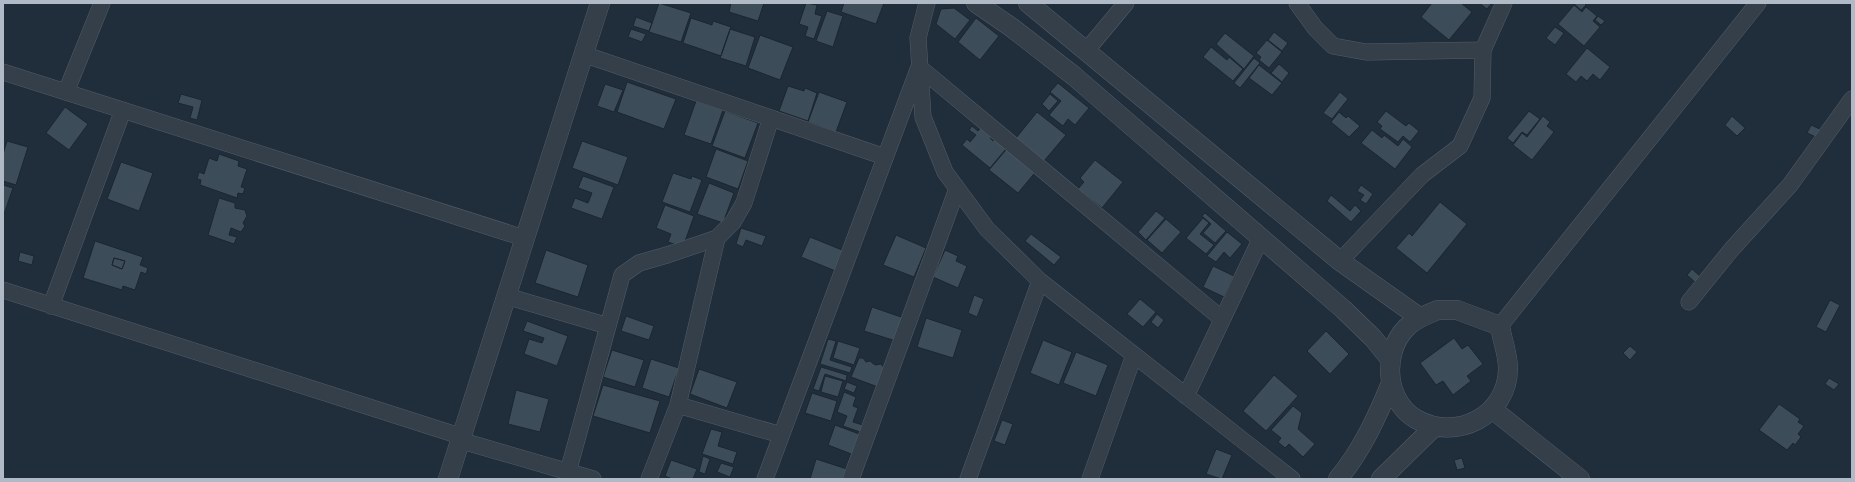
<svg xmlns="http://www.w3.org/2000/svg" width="1855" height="482" font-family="Jost,sans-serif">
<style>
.building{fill:#3c4c59;stroke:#1c2631;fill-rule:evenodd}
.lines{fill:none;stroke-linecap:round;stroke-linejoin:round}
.minor-casing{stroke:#525d68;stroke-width:17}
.tertiary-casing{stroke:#525d68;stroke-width:20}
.minor{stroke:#343f4a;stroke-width:16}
.tertiary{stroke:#343f4a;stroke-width:19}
</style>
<rect width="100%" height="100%" fill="#202d3a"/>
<path class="building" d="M659,3L691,13L681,42L649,32Z
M731,3H764L758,21L729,12Z
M806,3L817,5L815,14L822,16L814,39L805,36L808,27L799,24Z
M844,3H884L876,24L841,12Z
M1432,3H1461L1472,12L1449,40L1421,17Z
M1479,3H1492L1487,9Z
M1573,3H1584L1586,5L1581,10Z
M1574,5L1582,12L1586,7L1597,16L1593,21L1600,27L1584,46L1558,24Z
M954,8L970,20L955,39L936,24L941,9Z
M827,11L843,16L833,47L816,41Z
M1598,16L1605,21L1601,25L1595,20Z
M636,17L652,23L649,31L633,26Z
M691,18L712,25L713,21L731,27L721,56L683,43Z
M976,18L999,36L980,60L958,42Z
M1555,27L1564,33L1555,45L1546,38Z
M631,29L646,34L642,42L628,37Z
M730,29L755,37L746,66L720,58Z
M1274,32L1288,43L1282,51L1268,40Z
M1225,33L1254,56L1244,69L1216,44Z
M760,35L793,47L780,80L748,68Z
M1267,40L1282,52L1269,68L1259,60L1261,57L1256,53Z
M1211,47L1227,60L1229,57L1243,69L1233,81L1203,57Z
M1587,48L1610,67L1600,80L1593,74L1587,81L1581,76L1576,82L1566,74Z
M1254,58L1260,63L1240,88L1234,83Z
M1279,64L1289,73L1282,82L1271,73Z
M1259,65L1282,83L1272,95L1249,78Z
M627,82L676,99L664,129L617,112Z
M1058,83L1089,108L1075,125L1068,119L1063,126L1049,115L1061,101L1050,92Z
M605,84L623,90L614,112L597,106Z
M788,86L804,91L805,88L817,93L808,121L779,111Z
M819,92L847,102L836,132L808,122Z
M1340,92L1348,99L1332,119L1323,113Z
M181,94L202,100L197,120L190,118L193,107L178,103Z
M1050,94L1058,101L1049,111L1042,104Z
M696,101L723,110L711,144L684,135Z
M65,107L88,124L69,150L46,133Z
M725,111L758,123L745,158L712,146Z
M1386,111L1406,126L1409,123L1419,131L1410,142L1403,136L1398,142L1380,129L1382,126L1377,122Z
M1529,111L1540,119L1527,135L1522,132L1513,143L1507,138Z
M1037,112L1066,135L1044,161L1016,138Z
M1339,112L1346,118L1348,116L1360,126L1349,137L1331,122Z
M1543,116L1550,122L1547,126L1554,132L1532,160L1513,145L1522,133L1527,137Z
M1732,116L1745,128L1737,136L1725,125Z
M984,124L994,133L990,138L993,141L998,135L1010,144L990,168L962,145L967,139L970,142L976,135L969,130L972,126L978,131Z
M1811,125L1822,130L1818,138L1807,133Z
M1372,130L1382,138L1384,135L1398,146L1403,139L1412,147L1395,169L1361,143Z
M7,141L28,147L16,185L3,181V154Z
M582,141L628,157L618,185L572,168Z
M1010,145L1038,169L1018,193L989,170Z
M716,149L748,161L738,189L706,177Z
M219,154L239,161L238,166L247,169L241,187L245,188L243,194L238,193L237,198L200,185L201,180L197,179L199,172L204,174L209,158L217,161Z
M1095,160L1123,182L1102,208L1078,189L1084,182L1080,178Z
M121,162L153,173L139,211L107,199Z
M673,173L691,179L692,176L702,180L690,212L662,202Z
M583,176L614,187L602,219L571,208L575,198L588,203L592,193L578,188Z
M709,183L734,193L723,223L697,214Z
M3,185L13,188L4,214H3Z
M1361,185L1373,194L1366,204L1360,200L1364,195L1357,191Z
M1331,195L1350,211L1355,205L1361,211L1351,222L1327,201Z
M219,198L235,203V208L245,210L247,216L243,223L245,226L241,232L231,228L229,235L237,237L234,244L208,235Z
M1440,202L1467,224L1427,273L1396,248L1409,233L1412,236Z
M665,205L694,216L683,247L668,242L671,234L656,228Z
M1156,211L1165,218L1146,240L1138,232Z
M1205,213L1226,231L1215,243L1203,233L1211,224L1202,216Z
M1203,218L1209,223L1200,234L1214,245L1206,254L1186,238Z
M1166,219L1181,232L1162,253L1147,240Z
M741,228L766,236L762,246L746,240L743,247L736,244Z
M1227,232L1242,244L1230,258L1224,252L1216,262L1207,256Z
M1031,234L1061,257L1054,265L1025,241Z
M896,235L926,248L914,277L883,265Z
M810,237L847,252L838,272L801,257Z
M95,241L143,257L140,265L148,268L146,274L141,272L135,290L123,286L122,290L83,278ZM114,258L125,261L122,269L112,265Z
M546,250L588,265L578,297L535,283Z
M945,250L958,256L956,261L967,266L958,288L933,277Z
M20,252L34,256L32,265L18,261Z
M114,258L125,261L122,269L112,265Z
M1213,266L1234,276L1224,297L1203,287Z
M1692,269L1701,277L1696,283L1687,275Z
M974,295L984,299L977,317L968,313Z
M1140,299L1156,312L1143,327L1127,314Z
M1830,300L1840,305L1826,332L1816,327Z
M872,307L904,318L896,341L864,331Z
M1157,314L1164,320L1158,328L1151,322Z
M626,316L654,326L649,340L621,331Z
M926,318L962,330L953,358L917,347Z
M527,321L568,336L557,366L524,354L529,339L542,343L544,338L523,331Z
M1326,331L1349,354L1330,374L1307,351Z
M1454,338L1462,349L1468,345L1483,364L1467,376L1471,381L1453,395L1443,381L1436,385L1420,363Z
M828,339L836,341L830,360L852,367L850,373L820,364Z
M1043,340L1072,352L1059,385L1030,373Z
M838,341L860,348L854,365L833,358Z
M1630,346L1637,352L1630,360L1623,353Z
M612,350L644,360L635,387L603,377Z
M1076,352L1108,365L1096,396L1063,383Z
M859,358H863L866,362L870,361L875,365L881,364L884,368L878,387L851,377Z
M651,359L679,368L669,397L642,388Z
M821,367L847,375L846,381L825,374L819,391L813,389Z
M699,369L737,382L727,408L690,394Z
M1274,375L1298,396L1266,431L1243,411Z
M825,376L843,381L838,397L821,392Z
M1829,378L1839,384L1834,390L1825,384Z
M847,382L857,386L854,393L844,389Z
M603,385L660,401L650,433L593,416Z
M516,390L549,399L540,432L508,424Z
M844,392L856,397L853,406L858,408L853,422L866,426L863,433L843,426L847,416L837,412Z
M812,393L837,401L831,421L805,413Z
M1779,404L1800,419L1798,422L1804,426L1798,434L1801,437L1795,445L1793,443L1787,450L1759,430Z
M1293,406L1302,413L1298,429L1315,444L1303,457L1289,444L1285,448L1278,442L1281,438L1271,430Z
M1002,420L1013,424L1005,445L994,441Z
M835,425L862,435L854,455L828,445Z
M711,429L722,432L718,446L737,452L733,464L702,454Z
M1216,449L1232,455L1222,479L1206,474Z
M703,456L710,459L705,474L699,472Z
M1462,458L1465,468L1457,470L1454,460Z
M816,459L847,469L844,479H810Z
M671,460L697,469L693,479H672L665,476Z
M721,463L734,467L730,477L717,472Z"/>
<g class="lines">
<defs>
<path id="minor" d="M927,3L918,38L923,117L945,172L987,229L1040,281L1292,479
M1297,3L1315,28L1333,46L1366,52L1483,50
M1086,51L1126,3
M583,54L885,157
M3,72L524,238
M66,92L102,3
M1340,261L1422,175L1460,146L1482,98L1483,50L1504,3
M3,290L460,436
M506,296L608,326
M1689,302L1731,250L1790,185L1852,99
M51,306L123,110
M1500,326L1758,3
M1186,396L1261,238
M678,405L781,435
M459,440L593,479
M568,472L622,275L639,263L667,255L717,238L733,222L744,203L771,118
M649,479L678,405L717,238
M765,479L919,67L1222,319
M851,479L957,189
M968,479L1040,281
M1090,479L1134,355"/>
<path id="tertiary" d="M976,3L1011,27L1074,76L1343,309L1373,338L1390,359
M1028,3L1340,261L1419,317
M1438,310H1457L1500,326C1502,339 1508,355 1508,368C1508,416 1456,442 1416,419C1385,401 1382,353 1406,328C1415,319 1426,315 1438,310Z
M1492,409L1580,479
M448,479L600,3
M1338,479C1362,450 1377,417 1391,383
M1381,479L1434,427"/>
</defs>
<use href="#minor" class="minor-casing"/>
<use href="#tertiary" class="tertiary-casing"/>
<use href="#minor" class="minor"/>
<use href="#tertiary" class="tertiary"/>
</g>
<rect width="1855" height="482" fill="none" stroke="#afbac6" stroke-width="8"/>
</svg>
